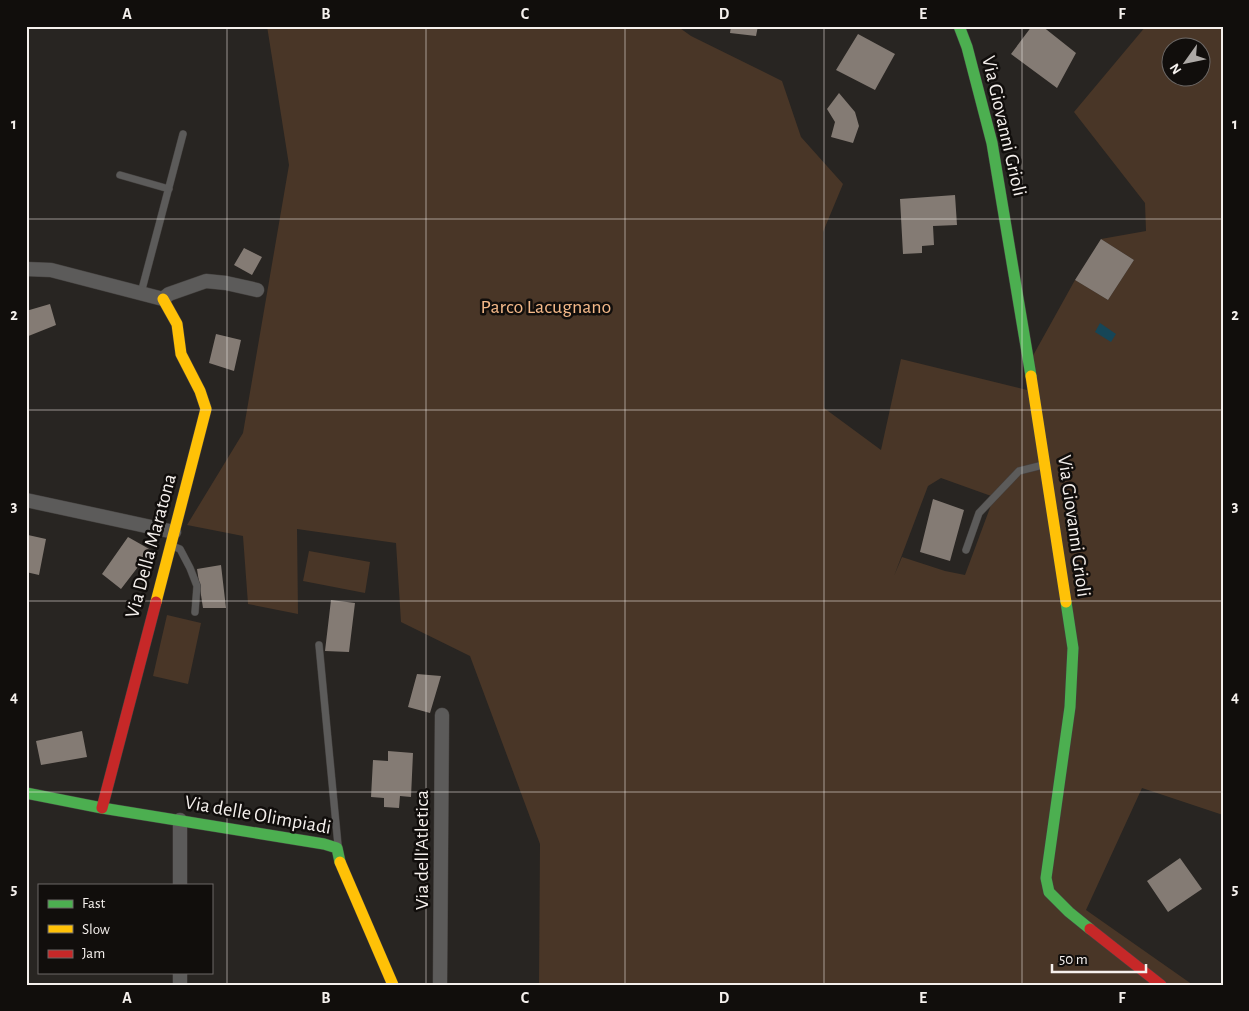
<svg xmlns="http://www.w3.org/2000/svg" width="1249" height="1011" font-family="'Alegreya Sans',sans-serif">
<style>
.green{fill:#493627;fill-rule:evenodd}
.water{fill:#164657}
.building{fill:#847b74}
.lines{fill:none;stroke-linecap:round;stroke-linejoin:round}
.lane-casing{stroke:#44413f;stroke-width:8}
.street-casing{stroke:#44413f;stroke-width:15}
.fast-casing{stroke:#44413f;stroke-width:12}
.slow-casing{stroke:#44413f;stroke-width:12}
.jam-casing{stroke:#44413f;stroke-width:12}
.lane{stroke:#5c5b5a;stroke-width:7}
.street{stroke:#5c5b5a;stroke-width:14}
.fast{stroke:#4caf50;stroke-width:11}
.slow{stroke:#ffc107;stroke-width:11}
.jam{stroke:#c62828;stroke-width:11}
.grid{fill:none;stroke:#f5f0ed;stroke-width:1;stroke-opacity:0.55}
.labels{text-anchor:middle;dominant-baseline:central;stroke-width:5;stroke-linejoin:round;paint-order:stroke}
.street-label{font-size:20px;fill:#f5f0ed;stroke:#110e0c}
.park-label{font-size:20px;fill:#f4b989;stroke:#110e0c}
.neatline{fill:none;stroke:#f5f0ed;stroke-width:2}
.grid-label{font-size:16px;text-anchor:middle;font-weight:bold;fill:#f5f0ed}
</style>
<rect width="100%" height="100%" fill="#282522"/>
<path class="green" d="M267,26H677L691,36L782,81L801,137L843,184L823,232L824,408L881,450L901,359L1035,392L1030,361L1075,280L1108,300L1134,260L1101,239L1146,231L1145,203L1074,112L1146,26H1223V815L1142,788L1086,910L1193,985H539L540,844L470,656L401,622L396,543L297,529L298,614L248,604L243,536L187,525L243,433L289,165ZM1172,48H1202V78H1172ZM941,478L994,497L965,575L945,571L902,557L894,576L928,486Z
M309,551L370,562L365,593L303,581Z
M167,615L201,623L188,684L153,676Z"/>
<path class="water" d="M1100,323L1116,334L1111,342L1095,332Z"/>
<path class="building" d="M731,26H758L756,36L730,33Z
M1032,26H1042L1076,53L1057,88L1011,54Z
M858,34L895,54L875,90L836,70Z
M839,93L855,112L859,126L853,143L831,137L835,122L827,109Z
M955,195L957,225L933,226L934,245L922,246V253L903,254L900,199Z
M1101,239L1134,260L1108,300L1075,280Z
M244,248L262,257L252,275L234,265Z
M50,304L56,325L26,337V311Z
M216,334L241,340L234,371L209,363Z
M933,499L964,510L950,561L920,552Z
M28,535L46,539L39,575L26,572V544Z
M128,537L151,550L121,589L102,574Z
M221,565L226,608H203L197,569Z
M331,600L355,603L349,652L325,651Z
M417,674L441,676L430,713L408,707Z
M82,731L87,757L41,765L36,741Z
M388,751L413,753L411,797L400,796L399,808L384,807V798L371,797L373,760L388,761Z
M1180,858L1202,889L1168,912L1147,881Z"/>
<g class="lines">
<defs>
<path id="lane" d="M120,175L169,189
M141,293L183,134
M172,546L180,549L190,568L197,586L195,612
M966,550L979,513L1019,471L1043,465
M319,645L338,845"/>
<path id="street" d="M26,269L51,270L163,299L169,294L206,281L226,283L257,290
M26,500L174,532
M180,820V885
M180,972V985
M440,985L442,715"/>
<path id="fast" d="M959,26L967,47L992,143L1031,376
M1066,602L1073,648L1070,707L1046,878L1049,892L1069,912L1090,929
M26,793L102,808L324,844L337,848L340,862"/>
<path id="slow" d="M1031,376L1066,602
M156,602L206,409L200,391L181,354L177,324L163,299
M340,862L393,985"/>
<path id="jam" d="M102,808L156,602
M1090,929L1161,985"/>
</defs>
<use href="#lane" class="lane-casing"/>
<use href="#street" class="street-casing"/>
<use href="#fast" class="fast-casing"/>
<use href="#slow" class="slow-casing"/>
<use href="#jam" class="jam-casing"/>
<use href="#lane" class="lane"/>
<use href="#street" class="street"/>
<use href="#fast" class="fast"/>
<use href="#slow" class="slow"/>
<use href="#jam" class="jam"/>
</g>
<path class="grid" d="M227,26V985M426,26V985M625,26V985M824,26V985M1022,26V985M26,219H1223M26,410H1223M26,601H1223M26,792H1223"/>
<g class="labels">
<g class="street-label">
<text transform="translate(1004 126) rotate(77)">Via Giovanni Grioli</text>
<text transform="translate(1074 526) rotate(82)">Via Giovanni Grioli</text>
<text transform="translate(151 546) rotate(-75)">Via Della Maratona</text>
<text transform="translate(258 815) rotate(10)">Via delle Olimpiadi</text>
<text transform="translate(422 850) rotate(-90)">Via dell'Atletica</text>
</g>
<g class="park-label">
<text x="546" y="307">Parco Lacugnano</text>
</g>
</g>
<rect width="1249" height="1011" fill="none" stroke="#110e0c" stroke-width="55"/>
<rect x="38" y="884" width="175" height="90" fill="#110e0c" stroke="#6c6866"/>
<rect x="48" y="900" width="25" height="8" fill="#4caf50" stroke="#6c6866"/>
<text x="82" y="908" font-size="15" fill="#f5f0ed">Fast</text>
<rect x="48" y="925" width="25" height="8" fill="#ffc107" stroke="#6c6866"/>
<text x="82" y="934" font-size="15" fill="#f5f0ed">Slow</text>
<rect x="48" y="950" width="25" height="8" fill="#c62828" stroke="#6c6866"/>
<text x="82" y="958" font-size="15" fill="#f5f0ed">Jam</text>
<g transform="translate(1186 62) rotate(237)"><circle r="24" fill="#110e0c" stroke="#6c6866"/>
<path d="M0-4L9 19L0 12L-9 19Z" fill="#ada9a6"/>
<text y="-8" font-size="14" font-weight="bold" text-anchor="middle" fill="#f5f0ed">N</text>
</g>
<path d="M1052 964v8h94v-8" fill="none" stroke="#f5f0ed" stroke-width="2.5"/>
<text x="1059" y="964" font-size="15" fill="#f5f0ed" stroke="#110e0c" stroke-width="4" paint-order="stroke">50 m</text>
<rect x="28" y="28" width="1194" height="956" class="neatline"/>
<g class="grid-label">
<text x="127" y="19">A</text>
<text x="326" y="19">B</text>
<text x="525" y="19">C</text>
<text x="724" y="19">D</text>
<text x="923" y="19">E</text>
<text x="1122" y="19">F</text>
<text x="14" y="129">1</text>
<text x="1235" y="129">1</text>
<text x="14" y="320">2</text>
<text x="1235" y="320">2</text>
<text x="14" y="511">3</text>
<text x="1235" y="511">3</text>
<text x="14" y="702">4</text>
<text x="1235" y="702">4</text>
<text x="14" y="894">5</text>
<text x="1235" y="894">5</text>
<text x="127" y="1003">A</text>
<text x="326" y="1003">B</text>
<text x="525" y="1003">C</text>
<text x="724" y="1003">D</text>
<text x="923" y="1003">E</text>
<text x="1122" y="1003">F</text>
</g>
</svg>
